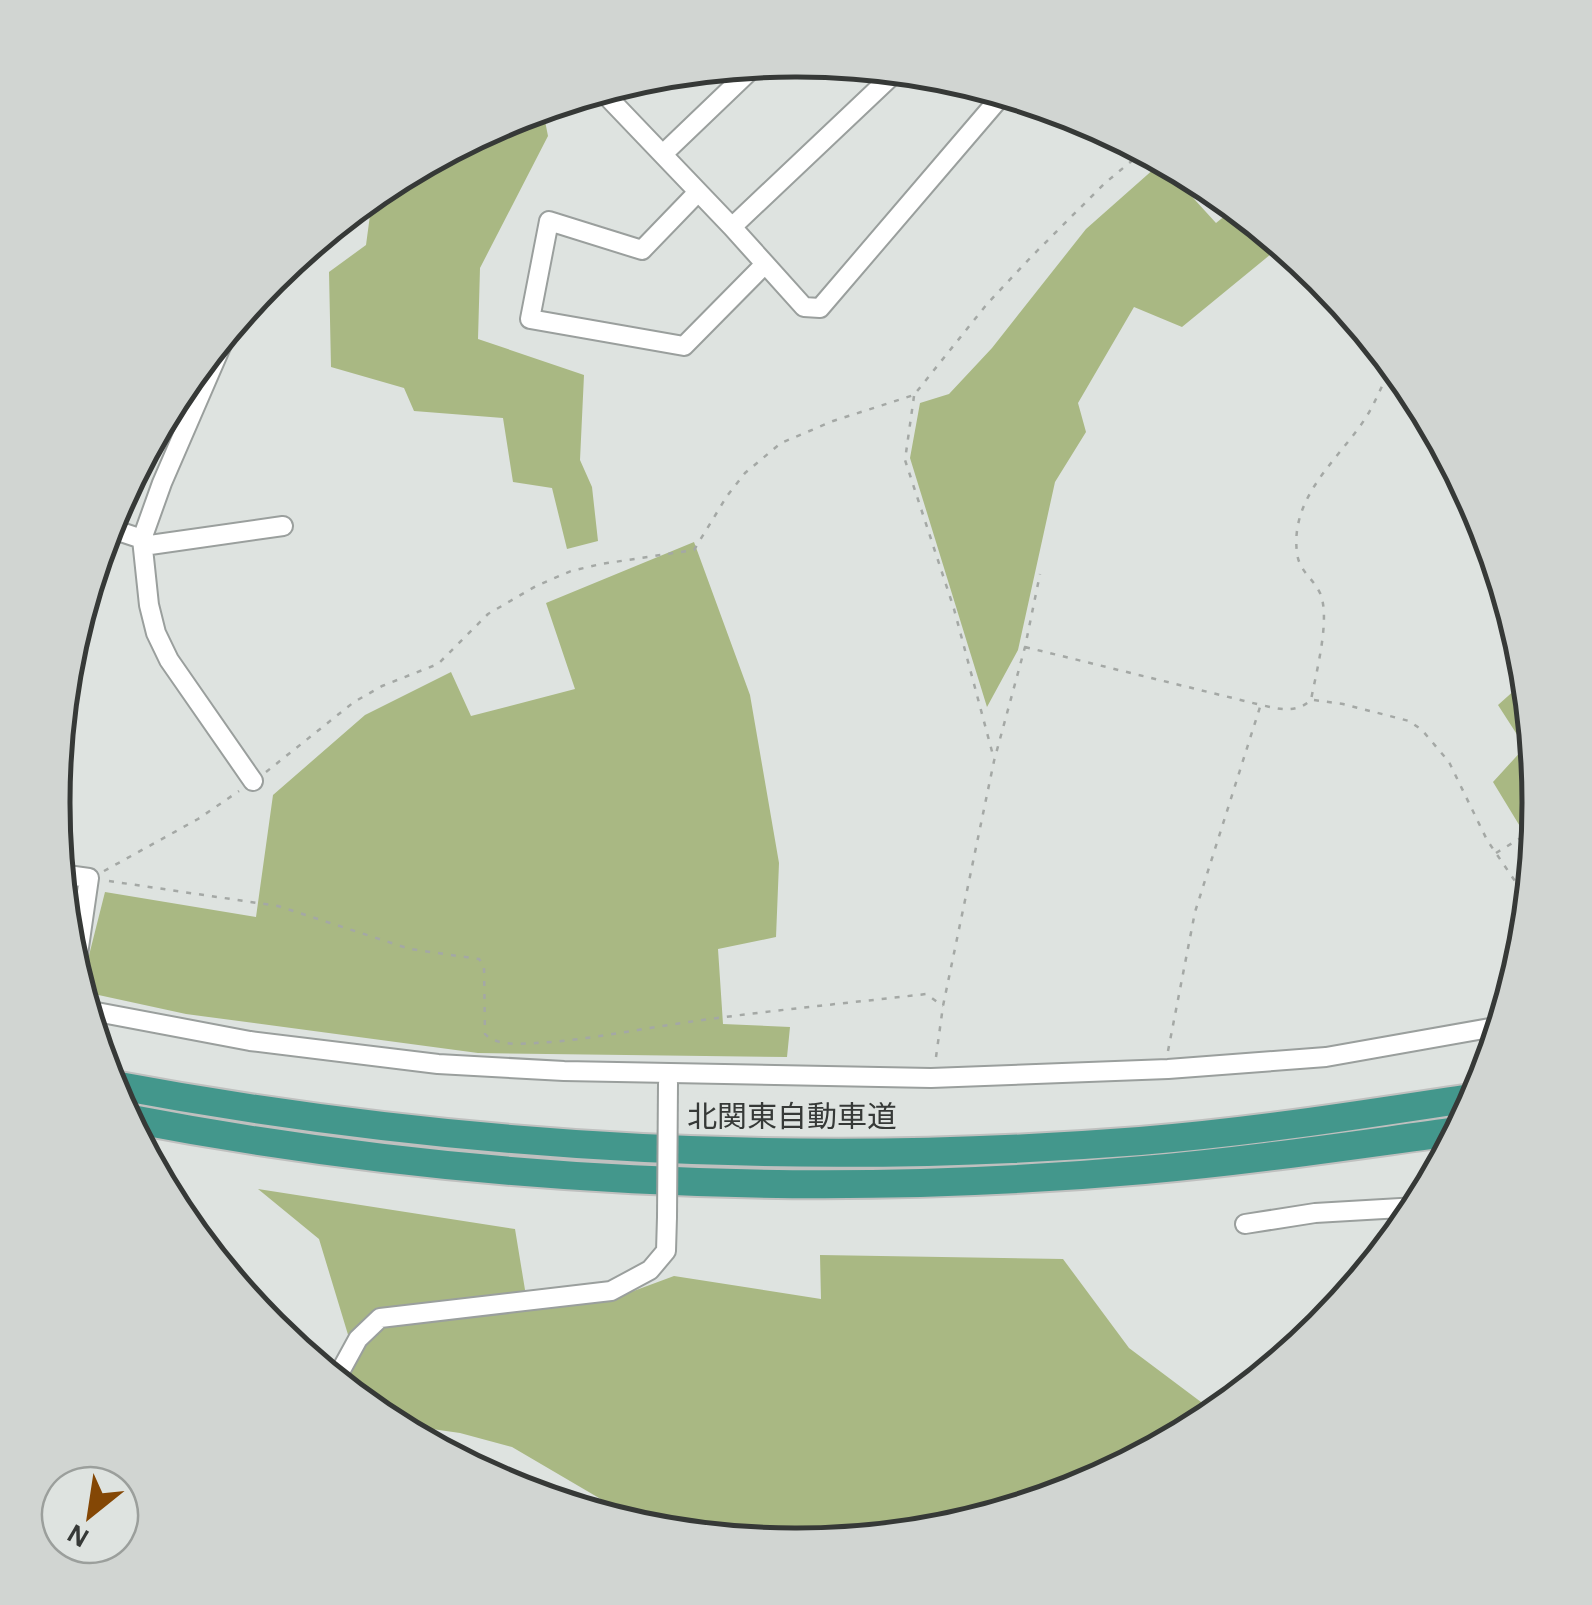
<svg xmlns="http://www.w3.org/2000/svg" width="1592" height="1605" font-family="'Alegreya Sans','Noto Sans JP',sans-serif">
<style>
.green{fill:#a9b883}
.lines{fill:none;stroke-linecap:round;stroke-linejoin:round}
.minor-casing{stroke:#9a9f9d;stroke-width:22}
.highway-casing{stroke:#bfc0bf;stroke-width:32}
.path{stroke:#a4a8a5;stroke-width:2.5;stroke-dasharray:5 8;stroke-linecap:butt}
.minor{stroke:#fff;stroke-width:18}
.highway{stroke:#43978c;stroke-width:28}
.minor-bridge-casing{stroke:#9a9f9d;stroke-width:22;stroke-linecap:butt}
.minor-bridge{stroke:#fff;stroke-width:18}
.labels{text-anchor:middle;dominant-baseline:central;stroke-width:8;stroke-linejoin:round;paint-order:stroke}
.street-label{font-size:30px;fill:#363937;stroke:#dee3e0}
.rim{fill:none;stroke:#363937;stroke-width:5}
</style>
<rect width="100%" height="100%" fill="#dee3e0"/>
<path class="green" d="M542,106L548,136L480,268L478,339L584,375L580,460L592,487L598,541L567,549L552,488L513,482L503,418L414,411L404,388L331,367L329,272L366,245L373,193L512,115Z
M1164,160L1197,178L1185,189L1216,223L1236,207L1282,245L1182,327L1134,307L1078,403L1086,432L1055,482L1018,650L987,707L910,458L920,403L949,394L992,348L1086,229Z
M694,542L750,695L779,863L776,937L718,949L723,1024L790,1027L787,1057L478,1053L186,1014L80,991L105,892L256,917L273,795L365,715L451,672L471,716L575,689L546,603Z
M1527,679L1539,803L1535,851L1493,782L1525,747L1498,705Z
M258,1189L515,1229L528,1308L612,1299L674,1276L821,1299L820,1255L1063,1259L1129,1348L1217,1414L1080,1490L940,1532L795,1546L657,1532L512,1447L460,1433L411,1426L405,1433L382,1420L344,1389L356,1361L319,1239Z"/>
<g class="lines">
<defs>
<path id="minor" d="M600,89L732,227L804,307L820,308L1004,93
M663,154L758,63
M698,192L642,250L549,221L530,319L684,346L765,264
M732,227L899,69
M230,326L162,483L142,539L149,605L156,633L169,660L253,781
M106,527L142,539
M143,546L283,526
M60,874L89,878L75,975
M86,1010L250,1041L438,1064L564,1071L931,1078L1168,1069L1326,1057L1501,1026
M1245,1224L1315,1213L1418,1207
M335,1381L358,1339L380,1318L611,1291L650,1270L666,1251L667,1217"/>
<path id="highway" d="M108,1084C448,1148 795,1168 1140,1141C1253,1132 1366,1114 1478,1097
M126,1118C459,1182 806,1200 1144,1170C1249,1161 1354,1145 1459,1131"/>
</defs>
<use href="#minor" class="minor-casing"/>
<use href="#highway" class="highway-casing"/>
<path class="path" d="M914,396L905,460L954,609L994,759
M1025,647L1261,705C1280,709 1295,714 1311,700C1316,673 1331,618 1320,593C1313,578 1299,571 1297,553C1290,497 1337,461 1365,419C1376,402 1383,382 1393,364
M1314,700L1343,704L1409,721L1422,730L1449,762L1487,840L1530,903
M266,772L354,702L382,686L438,664L488,614L536,586L571,571L601,564L694,550L727,496L745,473L781,443L833,421L914,395L987,304L1032,256L1105,183L1145,150
M1496,853L1537,828
M104,871L198,819L239,791
M109,881L278,906L410,949L479,959L484,966L485,1034C496,1046 520,1044 536,1043C590,1040 643,1028 696,1021C773,1010 849,1003 926,994L943,1006
M1168,1051L1195,912L1260,707
M936,1057L943,1006L994,761L1025,647L1040,574"/>
<use href="#minor" class="minor"/>
<use href="#highway" class="highway"/>
<defs>
<path id="minor-bridge" d="M667,1217L668,1083"/>
</defs>
<use href="#minor-bridge" class="minor-bridge-casing"/>
<use href="#minor-bridge" class="minor-bridge"/>
</g>
<g class="labels">
<g class="street-label">
<text x="792" y="1118">北関東自動車道</text>
</g>
</g>
<path d="M0 0H1592V1605H0ZM795 77H797A725 725 0 0 1 1522 802V803A725 725 0 0 1 797 1528H795A725 725 0 0 1 70 803V802A725 725 0 0 1 795 77Z" fill="#d1d5d2" fill-rule="evenodd"/>
<path class="rim" d="M795 77H797A725 725 0 0 1 1522 802V803A725 725 0 0 1 797 1528H795A725 725 0 0 1 70 803V802A725 725 0 0 1 795 77Z"/>
<g transform="translate(90 1515) rotate(210)"><circle r="48" fill="#dee3e0" stroke="#9b9f9c" stroke-width="2.5"/>
<path d="M0-8L18 38L0 25L-18 38Z" fill="#844705"/>
<text y="-15" font-size="28" font-weight="bold" text-anchor="middle" fill="#363937">N</text>
</g>
</svg>
